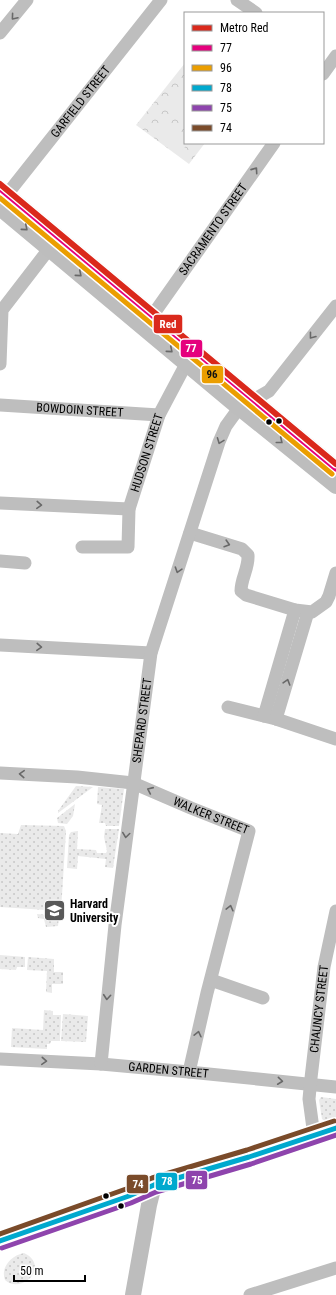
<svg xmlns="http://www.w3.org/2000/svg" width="336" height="1295" font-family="'Roboto Condensed',sans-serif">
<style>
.grass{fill:url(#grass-dots)}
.forest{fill:url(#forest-crowns)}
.pitch{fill:#eaeaea}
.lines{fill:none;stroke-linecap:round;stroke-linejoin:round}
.minor{stroke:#bebebe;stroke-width:13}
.major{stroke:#bdbdbd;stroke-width:16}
.bus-1-casing{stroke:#fff;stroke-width:8}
.bus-2-casing{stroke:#fff;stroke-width:8}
.bus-3-casing{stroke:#fff;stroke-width:8}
.bus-4-casing{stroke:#fff;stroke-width:8}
.bus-5-casing{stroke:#fff;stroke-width:8}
.bus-1{stroke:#e5007d;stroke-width:5}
.bus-2{stroke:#eb9e00;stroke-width:5}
.bus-3{stroke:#00a9ce;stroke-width:5}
.bus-4{stroke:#8e44ad;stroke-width:5}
.bus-5{stroke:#7a4b2a;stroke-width:5}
.metro-1-casing{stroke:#fff;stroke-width:9}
.metro-1{stroke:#da291c;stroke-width:6}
.oneway{stroke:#686868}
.bus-dot{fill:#000;stroke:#fff;stroke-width:1.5}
.labels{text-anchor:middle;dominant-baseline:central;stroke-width:4;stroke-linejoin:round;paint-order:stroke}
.street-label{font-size:12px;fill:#000;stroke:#fff}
.poi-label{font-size:12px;font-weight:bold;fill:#000;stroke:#fff;text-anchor:start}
.line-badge{stroke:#fff;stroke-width:1.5}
.badge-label{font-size:11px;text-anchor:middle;font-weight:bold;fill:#fff}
.pale-badge-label{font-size:11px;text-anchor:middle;font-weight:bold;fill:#111}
</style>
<defs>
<pattern id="grass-dots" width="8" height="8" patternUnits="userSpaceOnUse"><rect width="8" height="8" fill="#eaeaea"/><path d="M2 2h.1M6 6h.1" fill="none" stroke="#c7c7c7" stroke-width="1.8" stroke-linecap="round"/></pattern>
<pattern id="forest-crowns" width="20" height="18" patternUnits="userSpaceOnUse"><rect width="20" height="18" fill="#eaeaea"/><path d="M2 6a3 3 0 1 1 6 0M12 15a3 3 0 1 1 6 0" fill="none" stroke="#c7c7c7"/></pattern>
</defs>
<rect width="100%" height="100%" fill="#fff"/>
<path class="grass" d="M76,786L93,787L58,813V811Z
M98,787L124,789L119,826H106L105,823H99L102,805L97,804Z
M75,804L73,816L67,824L58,823L57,818Z
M21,825L64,826L66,831L61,911L0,907V833L18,834Z
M105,829H119L113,868L105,867L106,859L78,856L77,869L67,868L69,835L71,832L78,831L77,849L96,850L97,853H106L107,851L104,837Z
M37,914L58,916L59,917L58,926L46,927L44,919L38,918Z
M0,955L25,957V967H17L16,970L0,969Z
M28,957L54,959V972H63V984H52V993L46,992L47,971L27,970Z
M44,1010L53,1011V1015H61L60,1041H51L50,1044H47V1049L11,1047L12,1028L43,1030Z
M63,1014L88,1016L86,1042L61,1041Z
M321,1097L336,1099V1117L325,1121L322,1119L319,1100Z
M24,1253C51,1266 22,1295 5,1280C0,1267 12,1255 24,1253Z"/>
<path class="forest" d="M185,63V143H205L189,164L136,125Z"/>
<path class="pitch" d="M185,80V118L167,104Z
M166,123L185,137V143H188L179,155L155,137Z"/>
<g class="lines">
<g class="minor">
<path d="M237,0L256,13"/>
<path d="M0,33L27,0"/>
<path d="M323,74L336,56"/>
<path id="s1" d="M1,202L161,0"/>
<path id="s2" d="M152,316L274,143"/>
<path d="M0,364L2,310L49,249"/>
<path id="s3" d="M0,405L159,415"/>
<path d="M0,503L129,509"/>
<path d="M190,533L242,549L248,555C249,568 241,578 241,591L246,595L295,610L312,612L326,602L329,596L336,573"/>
<path id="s4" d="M82,547H128L129,509L159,415L186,364"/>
<path d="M0,561L25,563"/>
<path d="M0,645L151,653"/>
<path d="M228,707L276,719L336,739"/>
<path d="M264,716L295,610"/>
<path d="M276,719L308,612"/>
<path id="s5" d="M0,773L77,777L133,783L191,808L249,831L207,993L189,1072"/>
<path d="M211,980L263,998"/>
<path id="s6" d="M0,1059L101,1064L189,1072L336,1087"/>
<path id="s7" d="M101,1064L115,925L151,653L219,442L226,426L239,408L269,391L336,306"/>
<path id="s8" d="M314,1136L309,1099L311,1078L324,967L336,911"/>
<path d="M250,1295L336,1268"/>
</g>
<path class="major" d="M0,189L336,469
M0,208L232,402L336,486
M0,1241L129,1196L154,1185L249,1157L336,1128
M133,1295L149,1205L154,1185"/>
<defs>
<path id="bus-1" d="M0,189L336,469"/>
<path id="bus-2" d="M0,198L332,474"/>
<path id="bus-3" d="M0,1241L129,1196L154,1185L249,1157L336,1128"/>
<path id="bus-4" d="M2,1248L131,1203L156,1192L251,1164L336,1135"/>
<path id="bus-5" d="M0,1234L126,1189L152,1178L247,1150L334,1121"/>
</defs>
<use href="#bus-1" class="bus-1-casing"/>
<use href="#bus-2" class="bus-2-casing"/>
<use href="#bus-3" class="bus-3-casing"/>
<use href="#bus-4" class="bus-4-casing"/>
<use href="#bus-5" class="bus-5-casing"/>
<use href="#bus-1" class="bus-1"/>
<use href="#bus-2" class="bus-2"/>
<use href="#bus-3" class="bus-3"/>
<use href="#bus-4" class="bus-4"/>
<use href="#bus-5" class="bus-5"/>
<defs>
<path id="metro-1" d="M0,184L336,464"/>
</defs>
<use href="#metro-1" class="metro-1-casing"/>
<use href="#metro-1" class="metro-1"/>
</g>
<defs><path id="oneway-chevron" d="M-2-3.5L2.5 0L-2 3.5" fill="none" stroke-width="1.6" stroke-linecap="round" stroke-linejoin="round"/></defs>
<g class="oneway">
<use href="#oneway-chevron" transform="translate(14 17) rotate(130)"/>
<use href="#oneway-chevron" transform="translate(255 170) rotate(-55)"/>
<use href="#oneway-chevron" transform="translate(25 228) rotate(40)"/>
<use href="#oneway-chevron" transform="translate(79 274) rotate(40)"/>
<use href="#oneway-chevron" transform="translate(312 336) rotate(128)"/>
<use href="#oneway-chevron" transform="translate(170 350) rotate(40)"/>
<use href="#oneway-chevron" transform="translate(220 441) rotate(111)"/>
<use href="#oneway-chevron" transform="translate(280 441) rotate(39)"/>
<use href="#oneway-chevron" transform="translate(39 505) rotate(3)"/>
<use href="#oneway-chevron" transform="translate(227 544) rotate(17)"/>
<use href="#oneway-chevron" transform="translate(178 570) rotate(108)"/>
<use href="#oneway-chevron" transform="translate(39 647) rotate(3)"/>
<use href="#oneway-chevron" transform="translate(287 682) rotate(-73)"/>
<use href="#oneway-chevron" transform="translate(22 774) rotate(-177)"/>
<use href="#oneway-chevron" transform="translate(150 790) rotate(-156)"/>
<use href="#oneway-chevron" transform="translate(126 835) rotate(98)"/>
<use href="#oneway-chevron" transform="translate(230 908) rotate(-76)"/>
<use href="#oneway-chevron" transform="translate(107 997) rotate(95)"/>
<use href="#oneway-chevron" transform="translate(198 1034) rotate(-77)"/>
<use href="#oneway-chevron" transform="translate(44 1061) rotate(4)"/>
<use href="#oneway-chevron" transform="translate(280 1081) rotate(6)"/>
</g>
<defs>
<symbol id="university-square" viewBox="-11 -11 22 22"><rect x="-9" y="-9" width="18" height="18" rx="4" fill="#595959" stroke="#fff"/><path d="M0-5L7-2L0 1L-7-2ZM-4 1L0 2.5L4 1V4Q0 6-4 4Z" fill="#fff"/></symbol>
</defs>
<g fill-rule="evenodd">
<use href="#university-square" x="42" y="898" width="25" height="25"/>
</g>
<g class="bus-dot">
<circle cx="279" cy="421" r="3.5"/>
<circle cx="269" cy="422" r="3.5"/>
<circle cx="106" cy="1196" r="3.5"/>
<circle cx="121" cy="1206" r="3.5"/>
</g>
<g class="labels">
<g class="street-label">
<text stroke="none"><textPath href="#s1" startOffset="128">GARFIELD STREET</textPath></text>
<text stroke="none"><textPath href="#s2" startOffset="106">SACRAMENTO STREET</textPath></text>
<text stroke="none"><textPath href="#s3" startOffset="80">BOWDOIN STREET</textPath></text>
<text stroke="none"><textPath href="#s4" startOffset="143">HUDSON STREET</textPath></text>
<text stroke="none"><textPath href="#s7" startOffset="346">SHEPARD STREET</textPath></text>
<text stroke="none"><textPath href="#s5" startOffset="218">WALKER STREET</textPath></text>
<text stroke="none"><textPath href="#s8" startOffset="128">CHAUNCY STREET</textPath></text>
<text stroke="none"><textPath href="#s6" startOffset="169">GARDEN STREET</textPath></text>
</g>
<g class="poi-label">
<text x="70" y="904">Harvard<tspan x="70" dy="14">University</tspan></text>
</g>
</g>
<g class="line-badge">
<rect x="153" y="314" width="30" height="20" rx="4" fill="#da291c"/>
<rect x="180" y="339" width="23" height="19" rx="4" fill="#e5007d"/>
<rect x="201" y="365" width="23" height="19" rx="4" fill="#eb9e00"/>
<rect x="185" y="1170" width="23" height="20" rx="4" fill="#8e44ad"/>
<rect x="155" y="1172" width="23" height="19" rx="4" fill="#00a9ce"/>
<rect x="126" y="1174" width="23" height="20" rx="4" fill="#7a4b2a"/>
</g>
<g class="badge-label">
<text x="168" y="328">Red</text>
<text x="191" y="352">77</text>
<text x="197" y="1184">75</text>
<text x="167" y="1185">78</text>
<text x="138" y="1188">74</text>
</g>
<g class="pale-badge-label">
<text x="212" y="378">96</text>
</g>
<rect x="184" y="12" width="140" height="132" fill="#ffffff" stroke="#999999"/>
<rect x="192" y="25" width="20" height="6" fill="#da291c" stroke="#999999"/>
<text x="220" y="32" font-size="12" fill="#000000">Metro Red</text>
<rect x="192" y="45" width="20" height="6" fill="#e5007d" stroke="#999999"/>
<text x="220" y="52" font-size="12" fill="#000000">77</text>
<rect x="192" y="65" width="20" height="6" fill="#eb9e00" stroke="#999999"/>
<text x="220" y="72" font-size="12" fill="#000000">96</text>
<rect x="192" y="85" width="20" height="6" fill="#00a9ce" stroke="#999999"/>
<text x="220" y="92" font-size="12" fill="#000000">78</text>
<rect x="192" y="105" width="20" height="6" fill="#8e44ad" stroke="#999999"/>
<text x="220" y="112" font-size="12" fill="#000000">75</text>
<rect x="192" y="125" width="20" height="6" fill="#7a4b2a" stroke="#999999"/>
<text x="220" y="132" font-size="12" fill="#000000">74</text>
<path d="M14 1275v6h71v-6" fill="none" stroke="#000000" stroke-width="2"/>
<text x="20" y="1275" font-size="12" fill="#000000" stroke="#ffffff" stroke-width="3" paint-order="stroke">50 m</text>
</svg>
